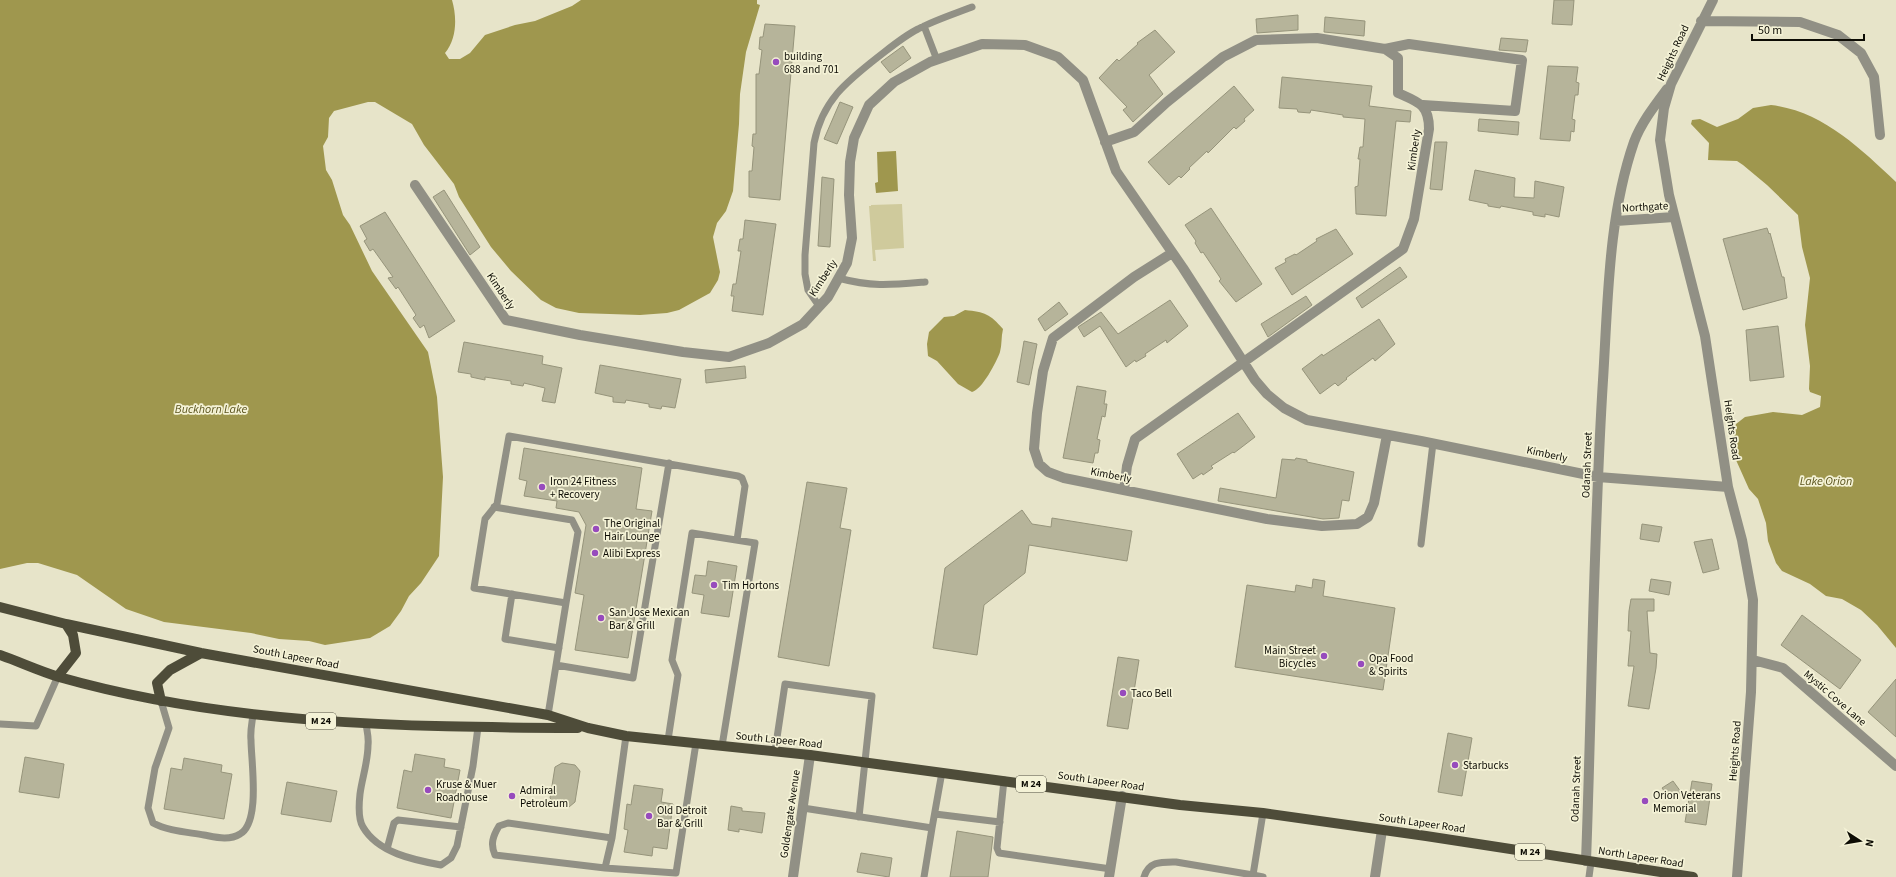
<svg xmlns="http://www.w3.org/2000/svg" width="1896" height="877" font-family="'Source Sans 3',sans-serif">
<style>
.green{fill:#cfca9c}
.water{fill:#9f974e}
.building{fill:#b6b49a;stroke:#96947b}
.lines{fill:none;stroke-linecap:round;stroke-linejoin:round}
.lane{stroke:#919085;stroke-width:7}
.street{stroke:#919085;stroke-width:10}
.primary{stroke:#4e4c39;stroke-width:10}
.poi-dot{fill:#974bbd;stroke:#f4f2d6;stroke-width:1.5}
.labels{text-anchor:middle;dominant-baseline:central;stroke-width:3.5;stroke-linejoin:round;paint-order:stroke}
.shield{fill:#f4f2d6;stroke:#525143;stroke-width:1}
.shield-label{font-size:10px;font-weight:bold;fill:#0d0c04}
.street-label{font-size:11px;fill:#0d0c04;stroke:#f4f2d6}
.poi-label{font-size:11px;fill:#0d0c04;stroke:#f4f2d6;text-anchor:start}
.water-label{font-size:12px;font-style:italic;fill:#5c551f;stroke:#f4f2d6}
</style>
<rect width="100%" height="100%" fill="#e7e4c9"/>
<path class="green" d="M902,204L904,248L875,250L876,261H873L869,206H871V213V205Z"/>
<path class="water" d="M0,0H452C457,17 457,39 445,53L449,59H460L470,53L485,35L515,25L535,21L572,6L581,0H757V4L760,5L746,52L740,94L739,124L733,191L726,211L717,223L713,237L720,272L718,280L710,293L679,310L667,313L640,315L579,313L556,308L541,300L511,271L491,247L459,197L454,184L424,145L412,124L375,102H368L334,111L329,118L328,137L323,146L326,170L332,180L343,215L350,225L372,271L428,352L437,397L443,477L439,556L421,583L409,596L401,611L390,626L370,638L325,645L309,641L279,639L251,633L164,622L126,609L77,575L38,563H27L0,569Z
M1771,105C1822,111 1860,148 1896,182V648L1877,625L1861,610L1842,599L1826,596L1810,584L1782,571L1776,563L1768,541L1766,523L1758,499L1749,489L1736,460L1734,461V432L1736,424L1745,417L1773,412L1802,415L1820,407L1821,396L1810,392L1809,389L1810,366L1805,325L1810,278L1802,247L1798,215L1767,185L1743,165L1737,161L1708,160L1709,143L1691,124L1692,120L1700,119L1717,127L1738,119L1753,108Z
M896,151L898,191L876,193L875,183L878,182L877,152Z
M965,310C985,312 990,314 1003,329C1001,337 1002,345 1000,352C997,361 982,390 972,392L958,384L937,361L928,356L927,344L929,332L944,317L954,316Z"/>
<path class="building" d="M1554,0H1574L1572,25L1552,24Z
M1298,15V30L1257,33L1256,19Z
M1325,17L1365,21L1364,36L1324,32Z
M765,24L795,26L780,200L749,197V171H752L754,147L752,146L753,134H756V74H759L762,50L759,49L760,37H763Z
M1155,30L1175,52L1149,75L1163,94L1133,122L1123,110L1127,107L1099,78L1117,59L1119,61L1138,44L1137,43Z
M1501,38L1528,40L1526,52L1499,50Z
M903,46L911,58L890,73L881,62Z
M1548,66L1578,67L1576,82L1579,83L1578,95H1575L1572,119L1575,120L1574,132L1571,131L1570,141L1540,139Z
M1282,77L1372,86L1369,106L1411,111L1410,122L1396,121L1386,216L1356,214L1355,187L1358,186L1360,159H1358L1360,147H1363L1365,119L1343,117V115L1311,110L1310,113L1298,112L1297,109L1279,108Z
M1234,86L1254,110L1244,119L1245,121L1236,129L1234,127L1208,153L1207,151L1189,168L1190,169L1181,178L1179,176L1169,185L1148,162Z
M840,102L853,107L837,144L824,139Z
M1479,119L1519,122L1518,135L1478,131Z
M1435,142H1447L1442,190L1430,189Z
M1475,170L1515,178L1514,197L1534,198L1535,181L1564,187L1559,217L1545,214V217L1533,215V212L1501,206L1500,208L1488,206V204L1469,200Z
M822,177L834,179L830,247L818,246Z
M444,190L480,247L470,255L433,197Z
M1211,208L1262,284L1236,302L1219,281L1221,279L1203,252L1201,253L1195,243L1196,241L1185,225Z
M385,212L455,321L429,338L424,325L420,328L413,318L416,315L398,287L396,289L388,278L393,277L373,249L370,251L364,241L367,239L360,226Z
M745,220L776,224L763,315L732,311L734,296H731L733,284H736L741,251H738L740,239H743Z
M1767,228L1769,234L1770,233L1782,277H1784L1787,298L1743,310L1723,239Z
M1336,229L1353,254L1292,295L1275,268L1286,262L1285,259L1295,254L1296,255L1317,241L1316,239Z
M1400,267L1407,277L1362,308L1356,298Z
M1306,296L1312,305L1268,337L1261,324Z
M1170,300L1188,326L1167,343L1166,340L1145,354L1146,356L1136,362L1135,360L1126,367L1100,326L1084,337L1078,327L1101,312L1118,334Z
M1059,302L1068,314L1045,331L1038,319Z
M1379,319L1395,344L1375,361L1373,358L1346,378L1347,379L1338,386L1335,383L1320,394L1302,369L1322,354L1323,356Z
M1778,326L1784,377L1750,381L1746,330Z
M1024,341L1037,344L1029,385L1017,382Z
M464,342L543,356L542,364L562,368L555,403L542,401L545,388L524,383L523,386L511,384V381L485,377V380L471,377V374L458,372Z
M600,365L681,379L675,408L662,406L661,409L649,407V404L626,400L625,403L613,402V397L595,393Z
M745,366L746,378L706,383L705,370Z
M1077,386L1106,391L1104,404H1107L1105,417L1102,416L1097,439L1100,440L1098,453H1095L1093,463L1063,458Z
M1238,413L1255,437L1234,453L1233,452L1211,466L1213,468L1203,475L1202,473L1193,479L1177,454Z
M524,448L642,468L636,509L652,511L628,658L575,650L584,595L575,593L586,525L579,512L556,508L557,501L524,496L527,481L519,479Z
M1296,458L1307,460V462L1354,472L1349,501L1342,500L1339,518L1323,519L1218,501L1220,488L1276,498L1282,459L1295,460Z
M807,482L847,488L840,528L851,530L829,666L778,657Z
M1022,510L1032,524L1051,527L1052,518L1132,531L1127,561L1029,545L1025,573L984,605L977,655L933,648L945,568Z
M1642,524L1662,527L1659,542L1640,539Z
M1712,539L1719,569L1703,573L1694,542Z
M708,561L737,566L729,617L701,613L704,595L692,593L695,575L706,576Z
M1313,579L1325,581L1323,596L1395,608L1383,690L1235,667L1247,585L1295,592L1296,585L1312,588Z
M1651,579L1671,582L1669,595L1649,591Z
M1631,599H1654V611H1647L1650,653L1657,654L1656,668L1649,709L1628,706L1634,666H1628L1631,631H1628L1629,611Z
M1802,615L1861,660L1840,689L1781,645Z
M1118,657L1139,660L1128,729L1107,726Z
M1896,679V737L1868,712Z
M1448,733L1472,738L1462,796L1438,792Z
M415,754L445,759L444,767L460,770L451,818L397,808L404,770L412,772Z
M25,757L64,764L59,798L19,792Z
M184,758L222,765L221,772L232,774L224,819L164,809L171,768L182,770Z
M562,763L575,765L580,771L575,802L569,807L556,805L550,798L555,767Z
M1673,781L1681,792L1670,799L1662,788Z
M1692,781L1712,784L1706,825L1685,822Z
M287,782L337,791L331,822L281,814Z
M634,785L663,789L661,802L673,804L667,849L653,847L652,856L624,852L628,830L624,829L627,804L631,805Z
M731,806L742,808V811L765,813L762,833L739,829V832L728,830Z
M957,831L993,837L988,877H950Z
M861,853L892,858L889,877L857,872Z"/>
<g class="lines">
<path class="lane" d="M924,26L937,60
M838,278C872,287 890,285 925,282
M819,306L808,290L805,274V255L814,143C822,101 846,82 878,57C891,47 904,36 918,29C935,20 954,14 972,7
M494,507L572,520L578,532L566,603
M1421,544L1433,443
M512,594L505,639L559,648
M556,665L633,678L669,463
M161,701L169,728L155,768L148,808L153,823C168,831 187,832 204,835C215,837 229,841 240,834C261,822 251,761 251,740C250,731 252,723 253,715
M548,715L566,603L474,588L485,519L497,504L509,436L738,476L742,478L745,486L737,540
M0,724L36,726L58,676
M366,724C367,731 369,738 368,745C368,762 362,778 360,794C359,803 358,819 363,827C378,853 414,860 441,865L451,858L457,846L473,766L478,727
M668,740L678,675L672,660L692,533L755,543L722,746
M775,751L785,684L872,696L859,817
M1004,780L997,848L999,853L1111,869
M803,808L932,828L924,877
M935,814L1000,822
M932,828L942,772
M612,838L508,823L499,826C493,836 490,844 495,855L605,868L676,873L696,743
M387,849L394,823L398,820L461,827
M605,868L612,838L626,736
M1253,875L1263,877
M1144,877C1149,861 1161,862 1176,862L1253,875L1263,813
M1589,877L1591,862"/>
<path class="street" d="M1713,0L1671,84L1664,108L1660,140L1669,195L1705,336L1728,487L1742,540L1753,600L1751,692L1737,877
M1701,21L1800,22L1838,35L1861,53L1874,77L1880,135
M1385,49L1409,44L1522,60L1515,111L1423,105
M1105,142L1134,132L1167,102L1223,57L1256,40L1317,38L1385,49L1398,58V93C1418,102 1429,104 1429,129L1414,219L1403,249L1135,439L1127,466L1124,490
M415,185L506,320L580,335L683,352L729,357L769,343L803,324L828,297L847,263L852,238L849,195L850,162L854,138L869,105L894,82L930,62L982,44L1025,45L1058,57L1083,80L1116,171L1183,268L1255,380L1267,394L1284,408L1307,420L1421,441L1598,477L1728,487
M1616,221L1674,217
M1172,253L1134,277L1053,338L1043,371L1037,413L1034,449L1039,464L1048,472L1064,478L1267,519L1322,526L1357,524L1368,517L1374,503L1387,435
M1753,660L1783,668L1896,766
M1586,861C1592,700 1593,540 1603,380C1608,301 1608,217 1634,142C1641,123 1655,105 1667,89
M793,877L810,755
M1109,877L1122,796
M1375,877L1382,830"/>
<path class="primary" d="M0,607L66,624L201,653L548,715L588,728L626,736L810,755L1180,805L1263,813L1426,836L1693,877
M0,655C20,662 39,671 59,677C228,725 403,727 578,728
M58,676L76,653L73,635L66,624
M161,701L157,683L170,670L201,653"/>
</g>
<g class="poi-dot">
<circle cx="776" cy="62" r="4"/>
<circle cx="542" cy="487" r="4"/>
<circle cx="596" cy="529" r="4"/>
<circle cx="595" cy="553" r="4"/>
<circle cx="714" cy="585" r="4"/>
<circle cx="601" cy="618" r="4"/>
<circle cx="1324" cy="656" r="4"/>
<circle cx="1361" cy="664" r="4"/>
<circle cx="1123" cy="693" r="4"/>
<circle cx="1455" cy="765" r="4"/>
<circle cx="428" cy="790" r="4"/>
<circle cx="512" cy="796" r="4"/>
<circle cx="1645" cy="801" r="4"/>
<circle cx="649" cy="816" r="4"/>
</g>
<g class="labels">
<g class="shield">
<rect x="306" y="713" width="30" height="16" rx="3"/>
<rect x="1016" y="776" width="30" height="16" rx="3"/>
<rect x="1515" y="844" width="30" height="16" rx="3"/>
</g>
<g class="shield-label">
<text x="321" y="721">M 24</text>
<text x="1031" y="784">M 24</text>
<text x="1530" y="852">M 24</text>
</g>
<g class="street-label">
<text transform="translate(1673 53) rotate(-65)">Heights Road</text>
<text transform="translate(1414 150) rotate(-82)">Kimberly</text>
<text transform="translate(1645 207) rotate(-3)">Northgate</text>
<text transform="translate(823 278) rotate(-57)">Kimberly</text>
<text transform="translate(501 291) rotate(56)">Kimberly</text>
<text transform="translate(1732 430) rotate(82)">Heights Road</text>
<text transform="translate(1547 454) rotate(12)">Kimberly</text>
<text transform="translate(1587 465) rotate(-88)">Odanah Street</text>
<text transform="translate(1111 475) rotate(11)">Kimberly</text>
<text transform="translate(296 657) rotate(11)">South Lapeer Road</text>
<text transform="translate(1835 698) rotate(41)">Mystic Cove Lane</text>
<text transform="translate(779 740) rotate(6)">South Lapeer Road</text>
<text transform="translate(1735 751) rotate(-86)">Heights Road</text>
<text transform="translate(1101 781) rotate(8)">South Lapeer Road</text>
<text transform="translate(1576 789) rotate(-88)">Odanah Street</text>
<text transform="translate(790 814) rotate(-82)">Goldengate Avenue</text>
<text transform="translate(1422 823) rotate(8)">South Lapeer Road</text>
<text transform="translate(1641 857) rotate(9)">North Lapeer Road</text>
</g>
<g class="poi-label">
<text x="784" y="56">building<tspan x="784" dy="13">688 and 701</tspan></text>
<text x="550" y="481">Iron 24 Fitness<tspan x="550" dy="13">+ Recovery</tspan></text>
<text x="604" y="523">The Original<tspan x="604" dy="13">Hair Lounge</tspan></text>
<text x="603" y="553">Alibi Express</text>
<text x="722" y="585">Tim Hortons</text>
<text x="609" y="612">San Jose Mexican<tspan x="609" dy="13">Bar &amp; Grill</tspan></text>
<text x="1316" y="650" text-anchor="end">Main Street<tspan x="1316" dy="13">Bicycles</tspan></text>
<text x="1369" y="658">Opa Food<tspan x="1369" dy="13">&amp; Spirits</tspan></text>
<text x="1131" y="693">Taco Bell</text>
<text x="1463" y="765">Starbucks</text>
<text x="436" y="784">Kruse &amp; Muer<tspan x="436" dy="13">Roadhouse</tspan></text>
<text x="520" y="790">Admiral<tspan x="520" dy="13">Petroleum</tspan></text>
<text x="1653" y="795">Orion Veterans<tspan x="1653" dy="13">Memorial</tspan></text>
<text x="657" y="810">Old Detroit<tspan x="657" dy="13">Bar &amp; Grill</tspan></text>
</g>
<g class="water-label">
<text x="211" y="409">Buckhorn Lake</text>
<text x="1826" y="481">Lake Orion</text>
</g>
</g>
<g transform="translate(1860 841) rotate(102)" stroke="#f4f2d6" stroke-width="3" paint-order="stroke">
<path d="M0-3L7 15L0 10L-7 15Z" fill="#0d0c04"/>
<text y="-6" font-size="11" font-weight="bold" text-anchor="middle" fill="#0d0c04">N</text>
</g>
<path d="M1752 34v6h112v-6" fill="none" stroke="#0d0c04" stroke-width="2"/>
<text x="1758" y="34" font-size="12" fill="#0d0c04" stroke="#f4f2d6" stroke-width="3" paint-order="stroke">50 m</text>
</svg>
